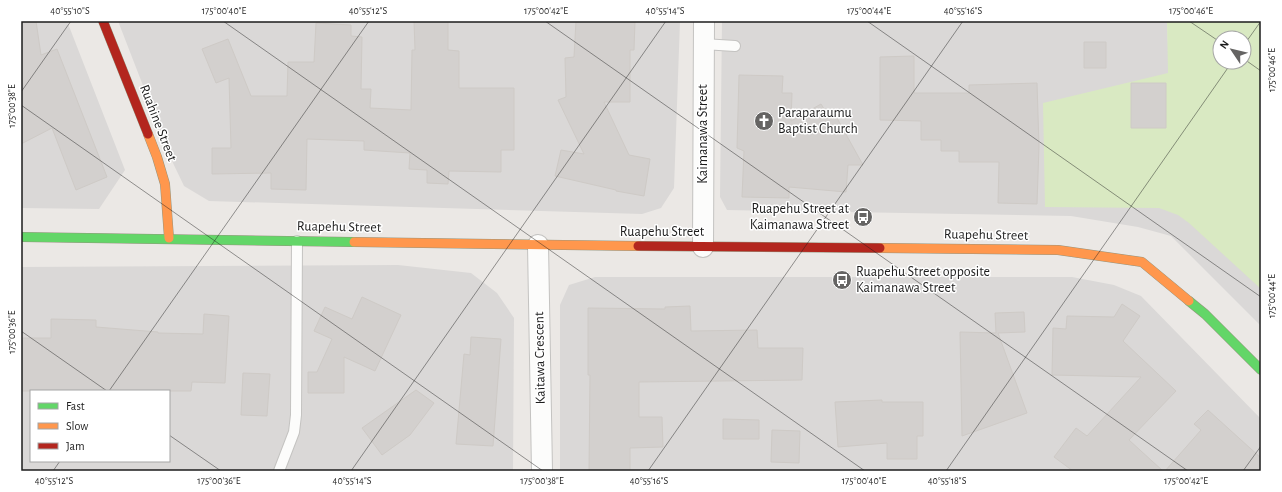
<svg xmlns="http://www.w3.org/2000/svg" width="1282" height="492" font-family="'Alegreya Sans',sans-serif">
  <rect width="100%" height="100%" fill="#ebe8e5"/>
  <path fill="#dad8d7" fill-rule="evenodd" d="M21 21H67L125 170 99 209 21 208Z
    M118 21H680L674 188 661 208 642 214 209 201 184 186 173 163Z
    M722 21H1167L1169 73 1261 90V326L1171 236 1138 227 1071 216 727 210 720 197Z
    M398 265 471 273 497 293 514 318 513 471H21V267ZM31 391H169V461H31Z
    M595 277H1072L1114 285 1141 296 1261 419V471H560V305L569 285Z"/>
  <path fill="#d9e9c2" fill-rule="evenodd" d="M1167 21H1261V289L1189 223 1178 215 1159 208 1045 207 1043 103 1168 73ZM1220 38H1244V62H1220Z"/>
  <path fill="#d3d0ce" stroke="#cecac6" d="M21 21H36L41 55 57 49 107 177 76 190 52 128 21 144Z
    M414 21H448V50L459 51V88H514V150H501V172L449 171 448 184 427 183V170L409 169 410 153 364 150V141L307 139 306 190 271 189V173L212 174V148H231L229 78 216 83 202 49 228 39 251 96H287L288 62H314L316 23 351 25V36L362 37 361 89H371L370 108 411 110 412 50H415Z
    M576 21H635L634 50H630V102H604L629 155 650 159 644 196 616 191V190L555 176 561 150 584 154 558 100 566 97 565 58 574 57Z
    M1084 42H1106V68H1084Z
    M914 56V93H969V85L1037 83 1039 146 1037 204 998 203 999 162H959V151H941V140H921V121L880 120V57Z
    M739 75 783 76 782 93H792L791 121 821 104 826 112 832 109 863 165H848L846 192 789 187V198L742 197 744 151 737 148Z
    M1131 83H1166V128H1131Z
    M362 297 401 315 375 371 344 357V393H308V372H317L332 339 314 331 325 307 352 319Z
    M1122 304 1140 316 1123 341 1176 391 1129 440 1163 471H1073L1054 457 1076 428 1087 436 1141 377 1052 375 1053 328 1066 329 1067 316 1114 317Z
    M690 306 691 331 757 330 758 348H803L802 380 639 382V417H662L663 447 630 448V471H589L590 375H588V308L665 309V307Z
    M1024 312 1025 332 998 333 1027 413 962 436 960 332 996 333 995 313Z
    M204 314 229 316 225 383 192 382 191 391H21V338H51V319L96 320V327L158 332V333L203 334Z
    M471 337 501 339 493 446 456 444 464 354 470 355Z
    M243 373 270 374 267 416 241 415Z
    M416 390 434 403 410 435 382 455 362 428Z
    M882 400V402H923V436H917V459H887V443L838 447 835 402Z
    M1208 410 1261 458V471H1165L1201 430 1194 424Z
    M723 419 759 420V439H723Z
    M772 430 800 431 799 463 771 462Z"/>
  <g fill="none" stroke-linecap="round" stroke-linejoin="round">
    <defs>
      <path id="lane" d="M703 44 735 46
        M279 471 294 432 296 415 297 241"/>
      <path id="street" d="M538 245 542 471
        M703 247 704 21"/>
      <path id="fast" d="M21 237 354 242
        M1189 301 1205 314 1261 370"/>
      <path id="slow" d="M148 134 157 157 165 184 169 238
        M354 242 638 246
        M880 248 1058 250 1142 262 1189 301"/>
      <path id="jam" d="M103 21 148 134
        M638 246 880 248"/>
    </defs>
    <use href="#lane" stroke="#c4c3c1" stroke-width="12"/>
    <use href="#street" stroke="#c4c3c1" stroke-width="22"/>
    <use href="#fast" stroke="#95947d" stroke-width="10"/>
    <use href="#slow" stroke="#95947d" stroke-width="10"/>
    <use href="#jam" stroke="#95947d" stroke-width="10"/>
    <use href="#lane" stroke="#fcfcfb" stroke-width="10"/>
    <use href="#street" stroke="#fcfcfb" stroke-width="20"/>
    <use href="#fast" stroke="#63d668" stroke-width="9"/>
    <use href="#slow" stroke="#ff974d" stroke-width="9"/>
    <use href="#jam" stroke="#b3261e" stroke-width="9"/>
  </g>
  <path fill="none" stroke="#1d1d1d" stroke-width="1" stroke-opacity="0.45" d="M223 21 865 471M545 21 1188 471M867 21 1261 297M1189 21 1220 42M1244 45 1261 21M1244 59 1261 71M21 92 71 21M21 105 543 471M21 331 107 391M109 391 369 21M169 435 221 471M53 471 60 461M351 471 666 21M648 471 963 21M946 471 1232 62M1243 471 1261 446"/>
  <defs>
    <symbol id="church-disc" viewBox="-11 -11 22 22"><circle r="9.5" fill="#656463" stroke="#fff"/><path d="M-1.2-6h2.4v3.5h3.3v2.4h-3.3V6h-2.4V-.1h-3.3v-2.4h3.3Z" fill="#fff"/></symbol>
    <symbol id="bus-disc" viewBox="-11 -11 22 22"><circle r="9.5" fill="#656463" stroke="#fff"/><path d="M-5-6H5V4H4V6H2V4H-2V6H-4V4H-5ZM-3.5-4V0h7V-4ZM-3.5 1.2v1.5H-2V1.2ZM2 1.2v1.5H3.5V1.2Z" fill="#fff"/></symbol>
  </defs>
  <g fill-rule="evenodd">
    <use href="#church-disc" x="753" y="110" width="22" height="22"/>
    <use href="#bus-disc" x="852" y="206" width="22" height="22"/>
    <use href="#bus-disc" x="831" y="269" width="22" height="22"/>
  </g>
  <g text-anchor="middle" dominant-baseline="central" stroke-width="3" stroke-linejoin="round" paint-order="stroke">
    <g font-size="14" fill="#1d1d1d" stroke="#fff" text-anchor="start">
      <text x="778" y="113">Paraparaumu<tspan x="778" dy="16">Baptist Church</tspan></text>
      <text x="849" y="209" text-anchor="end">Ruapehu Street at<tspan x="849" dy="16">Kaimanawa Street</tspan></text>
      <text x="856" y="272">Ruapehu Street opposite<tspan x="856" dy="16">Kaimanawa Street</tspan></text>
    </g>
    <g font-size="14" fill="#1d1d1d" stroke="#fff">
      <text transform="translate(158 123) rotate(69)">Ruahine Street</text>
      <text transform="translate(703 134) rotate(-90)">Kaimanawa Street</text>
      <text transform="translate(339 227) rotate(1)">Ruapehu Street</text>
      <text x="662" y="232">Ruapehu Street</text>
      <text transform="translate(986 235) rotate(1)">Ruapehu Street</text>
      <text transform="translate(540 358) rotate(-91)">Kaitawa Crescent</text>
    </g>
  </g>
  <rect width="1282" height="492" fill="none" stroke="#ffffff" stroke-width="44"/>
  <rect x="30" y="390" width="140" height="72" fill="#ffffff" stroke="#a5a5a5"/>
  <rect x="38" y="403" width="20" height="6" fill="#63d668" stroke="#a5a5a5"/>
  <text x="66" y="410" font-size="12" fill="#1d1d1d">Fast</text>
  <rect x="38" y="423" width="20" height="6" fill="#ff974d" stroke="#a5a5a5"/>
  <text x="66" y="430" font-size="12" fill="#1d1d1d">Slow</text>
  <rect x="38" y="443" width="20" height="6" fill="#b3261e" stroke="#a5a5a5"/>
  <text x="66" y="450" font-size="12" fill="#1d1d1d">Jam</text>
  <g transform="translate(1232 50) rotate(305)"><circle r="19" fill="#ffffff" stroke="#a5a5a5"/>
  <path d="M0-3L7 15L0 10L-7 15Z" fill="#656463"/>
  <text y="-6" font-size="11" font-weight="bold" text-anchor="middle" fill="#1d1d1d">N</text>
  </g>
  <rect x="22" y="22" width="1238" height="448" fill="none" stroke="#1d1d1d" stroke-width="1.5"/>
  <g font-size="10" text-anchor="middle" fill="#1d1d1d">
    <text x="70" y="14">40°55'10"S</text>
    <text x="224" y="14">175°00'40"E</text>
    <text x="368" y="14">40°55'12"S</text>
    <text x="546" y="14">175°00'42"E</text>
    <text x="665" y="14">40°55'14"S</text>
    <text x="869" y="14">175°00'44"E</text>
    <text x="963" y="14">40°55'16"S</text>
    <text x="1191" y="14">175°00'46"E</text>
    <text transform="translate(1271 70) rotate(-90)" y="4">175°00'46"E</text>
    <text transform="translate(11 106) rotate(-90)" y="4">175°00'38"E</text>
    <text transform="translate(1271 296) rotate(-90)" y="4">175°00'44"E</text>
    <text transform="translate(11 332) rotate(-90)" y="4">175°00'36"E</text>
    <text x="54" y="484">40°55'12"S</text>
    <text x="219" y="484">175°00'36"E</text>
    <text x="352" y="484">40°55'14"S</text>
    <text x="542" y="484">175°00'38"E</text>
    <text x="649" y="484">40°55'16"S</text>
    <text x="864" y="484">175°00'40"E</text>
    <text x="947" y="484">40°55'18"S</text>
    <text x="1186" y="484">175°00'42"E</text>
  </g>
</svg>
